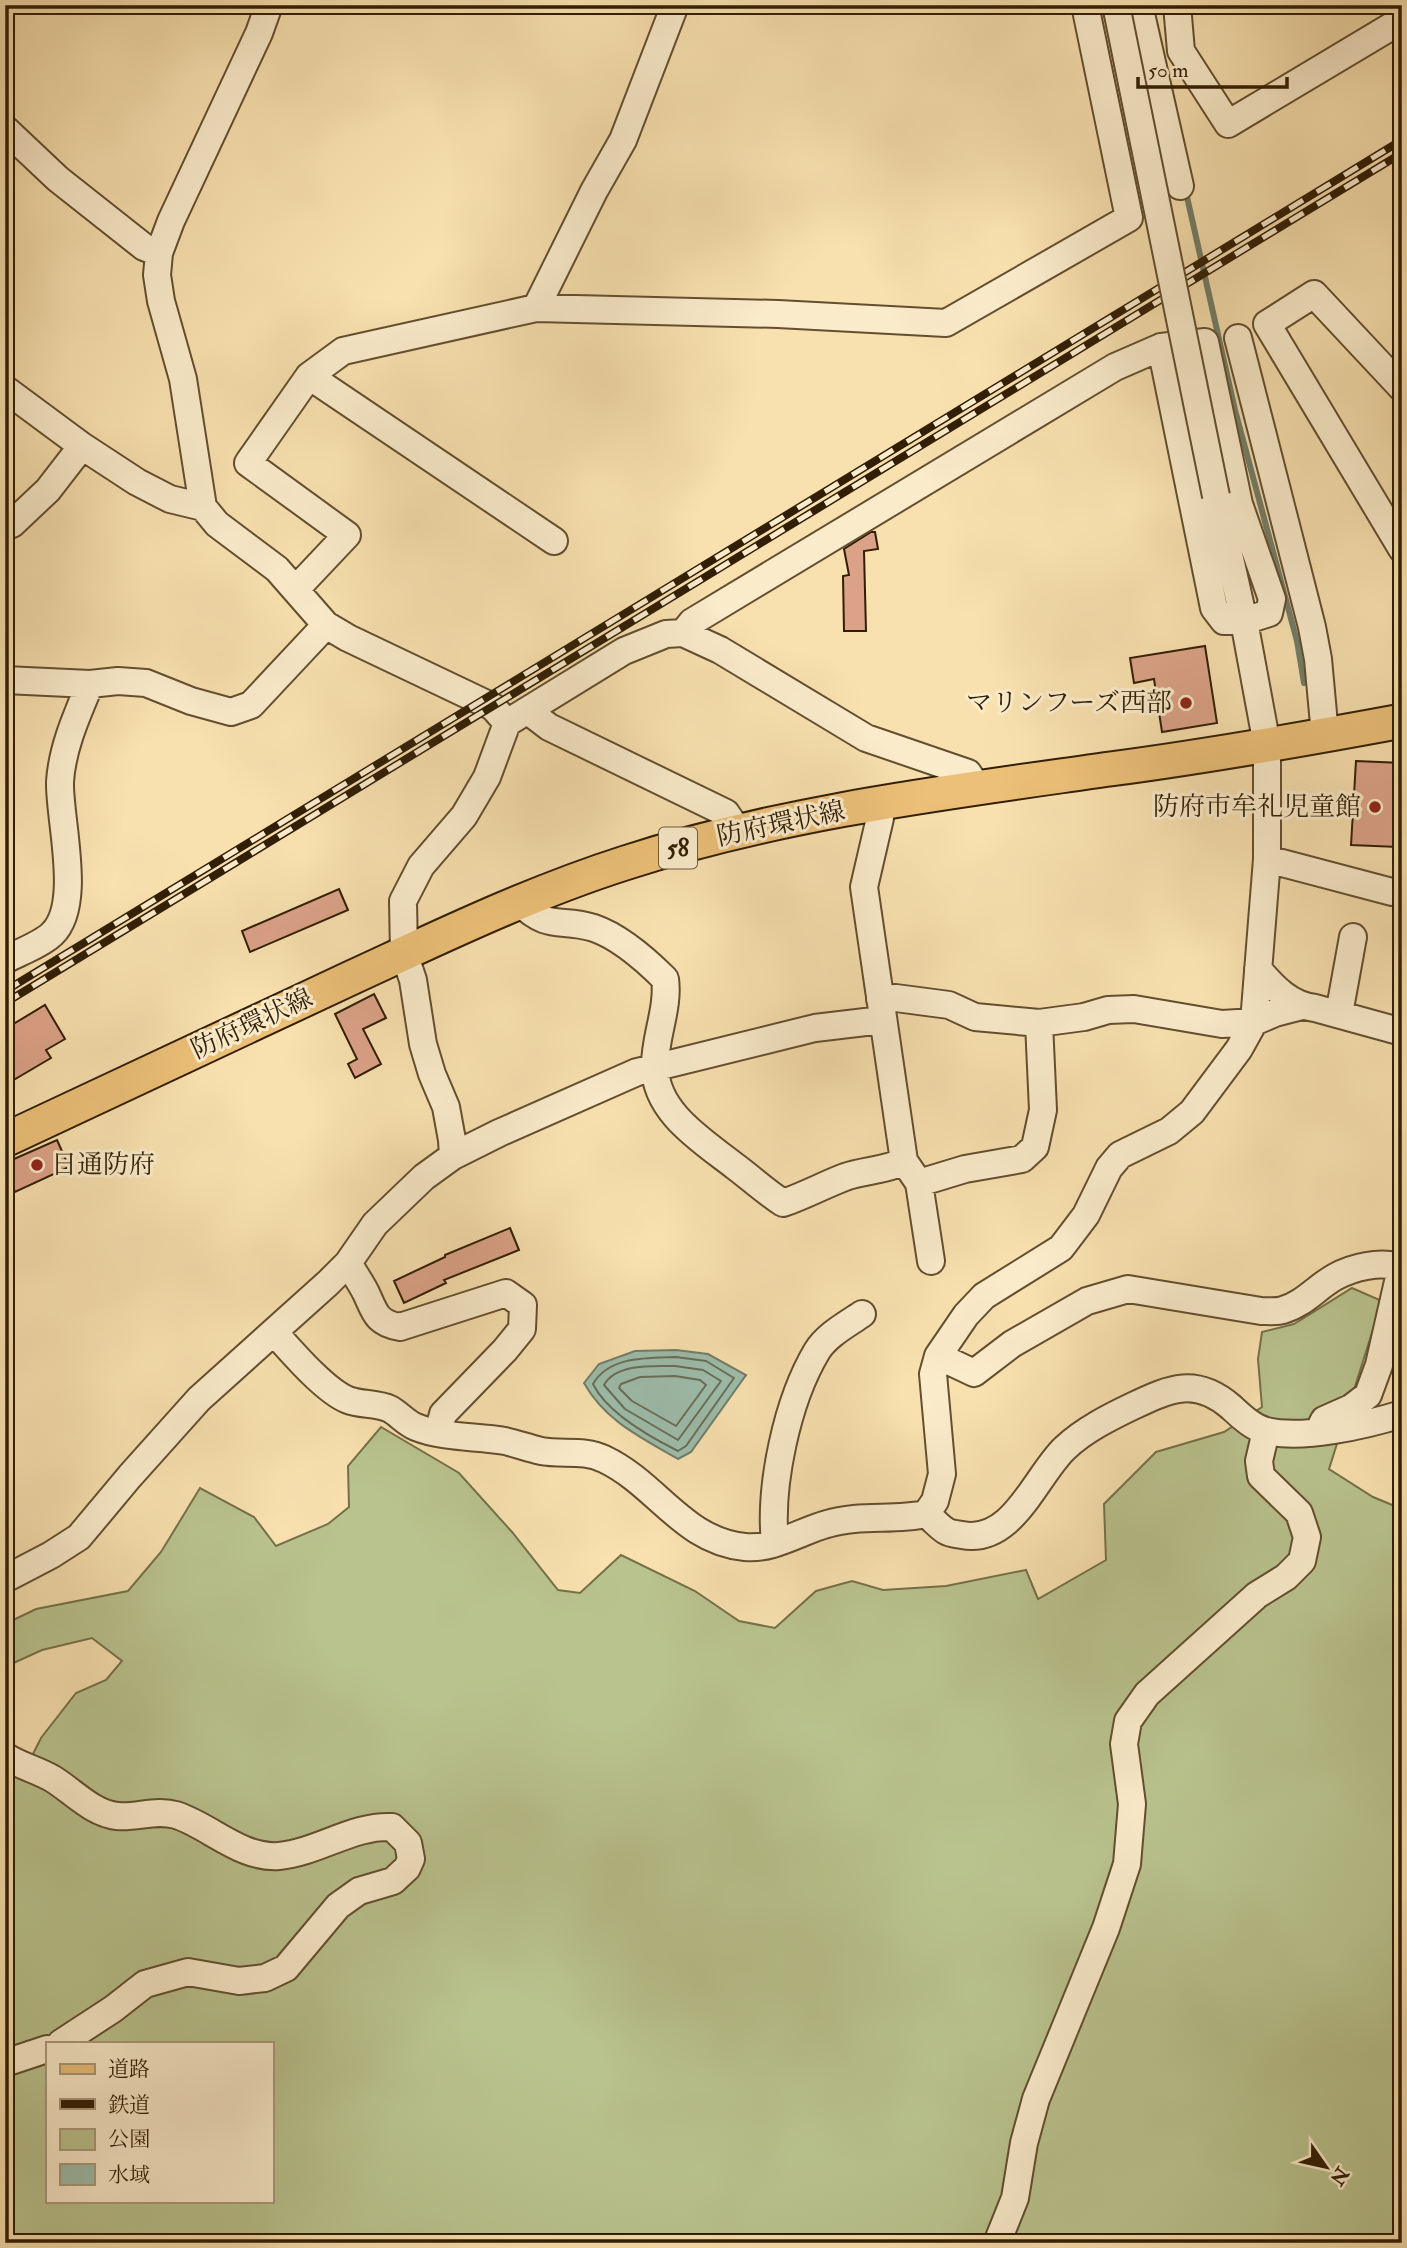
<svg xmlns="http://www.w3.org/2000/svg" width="1407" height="2248" font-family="'IM FELL Double Pica','Noto Serif JP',serif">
  <rect width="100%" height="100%" fill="#f8e0af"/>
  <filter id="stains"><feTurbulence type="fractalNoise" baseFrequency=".00286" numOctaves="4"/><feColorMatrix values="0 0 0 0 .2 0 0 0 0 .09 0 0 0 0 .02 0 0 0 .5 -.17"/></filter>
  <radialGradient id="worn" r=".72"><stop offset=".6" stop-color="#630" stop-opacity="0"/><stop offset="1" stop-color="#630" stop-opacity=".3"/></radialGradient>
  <path fill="#b9c38e" stroke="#757049" stroke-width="2" fill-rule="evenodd" d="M1352 1288 1382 1301 1329 1469 1373 1497 1402 1509V2243H5V1773L22 1776 41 1738 76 1693 106 1680 122 1661 92 1638 42 1650 5 1667V1624L36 1609 128 1591 161 1552 200 1488 254 1517 276 1546 328 1524 349 1507 348 1466 381 1427 459 1473 512 1532 558 1590 580 1593 621 1555 695 1591 739 1621 775 1628 816 1591 852 1581 883 1590 946 1586 1026 1570 1038 1599 1106 1560 1104 1504 1156 1452 1224 1432 1262 1407 1258 1359 1262 1332 1294 1324ZM47 2043H271V2201H47Z"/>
  <path fill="#9dbdab" stroke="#727d68" stroke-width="2" d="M676 1350 708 1354 746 1375 691 1452 678 1459C642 1438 605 1421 584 1383L599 1364 635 1351Z"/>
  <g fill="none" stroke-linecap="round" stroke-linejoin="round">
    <path stroke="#676e58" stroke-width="2" d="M676 1357 706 1361 734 1378 686 1446 678 1451C650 1437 607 1413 593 1384 609 1356 647 1358 676 1357Z
      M675 1366 703 1370 721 1381 678 1440 625 1409 604 1385C616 1363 653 1366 675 1366Z
      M675 1376 700 1380 706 1385 676 1426 632 1401 619 1388 621 1384 640 1377Z"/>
    <path stroke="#727d68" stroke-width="6" d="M1185 188 1235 410 1297 641 1304 683"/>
  </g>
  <path fill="#dca288" stroke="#311e04" stroke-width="2" d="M871 532H875L878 549 864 551 866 631H844L843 576 849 575 844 549Z
    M1205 646 1217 723 1162 732 1154 679 1134 683 1130 658Z
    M1356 761 1402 763 1398 847 1351 845Z
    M339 889 348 910 250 952 242 931Z
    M374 994 386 1018 363 1029 381 1064 355 1078 348 1064 357 1059 335 1014Z
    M45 1005 65 1039 46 1050 51 1058 5 1085V1029Z
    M57 1140 69 1167 15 1192 5 1169V1163Z
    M510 1228 519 1250 444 1280 446 1283 404 1303 394 1281 445 1257V1255Z"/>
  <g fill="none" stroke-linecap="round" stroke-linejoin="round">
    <defs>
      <path id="minor" d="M269 5 259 33 171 221 159 253 157 275 161 301 183 379 203 507 217 524 277 569 326 625 348 638 493 707 507 723
        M1139 5 1180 186
        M1177 5 1181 51 1228 124 1402 20
        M5 129 58 179 144 247 159 253
        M536 308 594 191 623 140 675 5
        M1238 338 1312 627 1318 659 1325 735
        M309 376 554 541
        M1402 388 1314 294 1267 324 1402 549
        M5 389 82 446 137 482 170 499 203 507
        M5 526 12 524 48 490 82 446
        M296 589 347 535 248 463 309 376 343 351 536 308 778 314 946 323 1129 218 1085 5
        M683 633 692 622 1115 367 1161 347 1205 342 1239 504 1272 599 1269 613 1244 621H1224L1214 608 1161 347
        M5 680 90 684 118 681 146 683 191 701 231 712 251 705 326 625
        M528 711 549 727 726 813 738 831
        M879 804 880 818 864 887 904 1161 919 1183 931 1261
        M1267 859 1392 892
        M519 902C550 932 560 917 594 928 620 937 646 960 665 979 669 1008 655 1036 655 1065 654 1112 703 1141 736 1167 752 1179 766 1192 783 1203 804 1196 824 1185 845 1177 865 1170 885 1171 904 1161
        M5 960C18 953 42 944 52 934 83 905 59 820 60 782 62 748 77 715 90 684
        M1258 969C1274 988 1290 1005 1315 1008L1402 1032
        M880 999 896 998 949 1005 975 1017 1039 1023 1084 1017 1108 1010 1134 1009 1222 1024 1254 1022 1275 1013 1302 1006
        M1339 1014 1353 937
        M453 1156 452 1140 446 1107 432 1074 423 1044 413 980 404 953 403 901 421 866 464 816 487 777 507 723 624 651 666 634 683 633 720 650 866 738 968 773 978 788
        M919 1183 965 1169 1022 1159 1035 1147 1043 1110 1039 1023
        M348 1263C354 1273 361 1283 366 1293 375 1312 376 1323 400 1327L506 1293 523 1305 522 1329 505 1350 443 1414 438 1433
        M274 1332C291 1351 325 1391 348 1400 361 1405 377 1403 390 1409 399 1414 406 1423 416 1427 443 1438 476 1436 505 1441 517 1444 529 1448 541 1451 562 1455 584 1449 604 1459 657 1484 683 1541 745 1547 773 1550 801 1531 827 1524 860 1514 893 1521 926 1514L935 1501 942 1474 933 1374 938 1356 966 1315 984 1296 1061 1248 1086 1215 1109 1168 1120 1155 1169 1131 1192 1112 1239 1049 1254 1022 1267 859V745L1244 621 1216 496
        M938 1356 974 1373 1012 1344 1087 1301 1128 1289 1261 1311C1268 1311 1277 1312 1283 1310 1304 1304 1317 1287 1335 1277 1353 1267 1380 1261 1399 1267
        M1322 1424 1324 1420 1351 1408 1368 1395 1379 1365 1402 1264
        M926 1514C933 1519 939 1527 946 1531 951 1534 957 1534 962 1535 1013 1545 1036 1475 1065 1448 1084 1430 1110 1417 1133 1406 1171 1388 1196 1377 1231 1407 1241 1416 1252 1427 1266 1431 1303 1440 1366 1425 1402 1414
        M775 1543C769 1486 787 1401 817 1351 827 1335 846 1325 862 1314
        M5 1579 51 1555 79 1537 130 1476 199 1399 328 1283 348 1263 375 1224 424 1177 453 1156 499 1133 637 1072 815 1028 882 1020
        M5 1756C20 1766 38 1770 53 1779 74 1792 92 1813 117 1816 137 1818 156 1809 176 1815 210 1826 241 1859 279 1856 319 1852 353 1825 392 1827L408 1843 411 1859 407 1868 393 1881 359 1891 338 1906 286 1968 265 1978 239 1981 188 1972 145 1984 113 2009 61 2043
        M5 2063 47 2049
        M997 2243 1015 2198 1024 2143 1036 2099 1106 1928 1127 1864 1132 1804 1124 1744 1128 1721 1147 1694 1257 1595 1286 1577 1302 1561 1307 1537 1299 1513 1261 1476 1259 1461 1266 1431"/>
      <path id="major" d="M5 1140C121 1086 237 1031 353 977 442 936 531 893 625 863 782 812 948 792 1110 769 1208 756 1305 739 1402 721"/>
    </defs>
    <use href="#minor" stroke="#634e2f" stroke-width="30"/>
    <use href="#major" stroke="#311e04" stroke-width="37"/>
    <use href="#minor" stroke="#faebcb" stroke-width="26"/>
    <use href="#major" stroke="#ecc078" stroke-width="33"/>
    <defs>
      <path id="rail" d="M5 991 1402 140
        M5 1003 1402 153"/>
    </defs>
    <use href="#rail" stroke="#311e04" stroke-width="8"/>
    <use href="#rail" stroke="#faebcb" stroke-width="5" stroke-dasharray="16" stroke-linecap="butt"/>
    <defs>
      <path id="minor-bridge" d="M1116 5 1216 496"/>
    </defs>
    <use href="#minor-bridge" stroke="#634e2f" stroke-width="30" stroke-linecap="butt"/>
    <use href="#minor-bridge" stroke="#faebcb" stroke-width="26"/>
  </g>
  <g fill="#8f2418" stroke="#faebcb" stroke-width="2.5">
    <circle cx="1186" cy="703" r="7"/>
    <circle cx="1375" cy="807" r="7"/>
    <circle cx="37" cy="1165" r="7"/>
  </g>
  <g text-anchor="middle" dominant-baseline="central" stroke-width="6" stroke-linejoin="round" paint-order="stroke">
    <rect fill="#faebcb" stroke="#6d5c40" stroke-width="2" x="659" y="827.5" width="38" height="41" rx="5"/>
    <g font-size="24" font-weight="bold" fill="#311e04">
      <text x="678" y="848">58</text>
    </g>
    <g font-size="26" fill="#311e04" stroke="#faebcb" text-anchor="end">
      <text x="1172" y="703">マリンフーズ西部</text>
      <text x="1361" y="807">防府市牟礼児童館</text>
      <text x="51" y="1165" text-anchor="start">日通防府</text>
    </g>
    <g font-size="26" fill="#311e04" stroke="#faebcb">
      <text transform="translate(781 824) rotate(-12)">防府環状線</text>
      <text transform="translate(252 1024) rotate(-25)">防府環状線</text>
    </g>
  </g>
  <rect width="1407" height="2248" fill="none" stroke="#f8e0af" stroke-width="28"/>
  <rect x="7" y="7" width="1393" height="2234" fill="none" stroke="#311e04" stroke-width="3.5"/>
  <rect x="14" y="14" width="1379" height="2220" fill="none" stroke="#311e04" stroke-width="2"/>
  <rect x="46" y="2042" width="228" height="161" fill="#faebcb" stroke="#aa997b" stroke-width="2"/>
  <rect x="60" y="2064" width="35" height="10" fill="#ecc078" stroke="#aa997b" stroke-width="2"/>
  <text x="108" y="2076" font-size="21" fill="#311e04">道路</text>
  <rect x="60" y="2099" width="35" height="10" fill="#311e04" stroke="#aa997b" stroke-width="2"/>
  <text x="108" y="2112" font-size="21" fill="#311e04">鉄道</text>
  <rect x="60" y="2129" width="35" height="21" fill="#b9c38e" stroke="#aa997b" stroke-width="2"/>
  <text x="108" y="2146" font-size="21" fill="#311e04">公園</text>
  <rect x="60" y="2164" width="35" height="21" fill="#9dbdab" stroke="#aa997b" stroke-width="2"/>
  <text x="108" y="2182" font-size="21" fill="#311e04">水域</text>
  <g transform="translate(1326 2167) rotate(124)" stroke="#faebcb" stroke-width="5" paint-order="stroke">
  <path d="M0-5L12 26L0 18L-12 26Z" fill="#311e04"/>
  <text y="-10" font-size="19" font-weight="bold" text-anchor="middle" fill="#311e04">N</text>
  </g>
  <path d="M1138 77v10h149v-10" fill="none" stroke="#311e04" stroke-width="3.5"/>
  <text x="1148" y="77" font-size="21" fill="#311e04" stroke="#faebcb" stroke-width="5" paint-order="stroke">50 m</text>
  <rect width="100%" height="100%" filter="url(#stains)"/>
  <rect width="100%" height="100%" fill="url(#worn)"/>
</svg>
